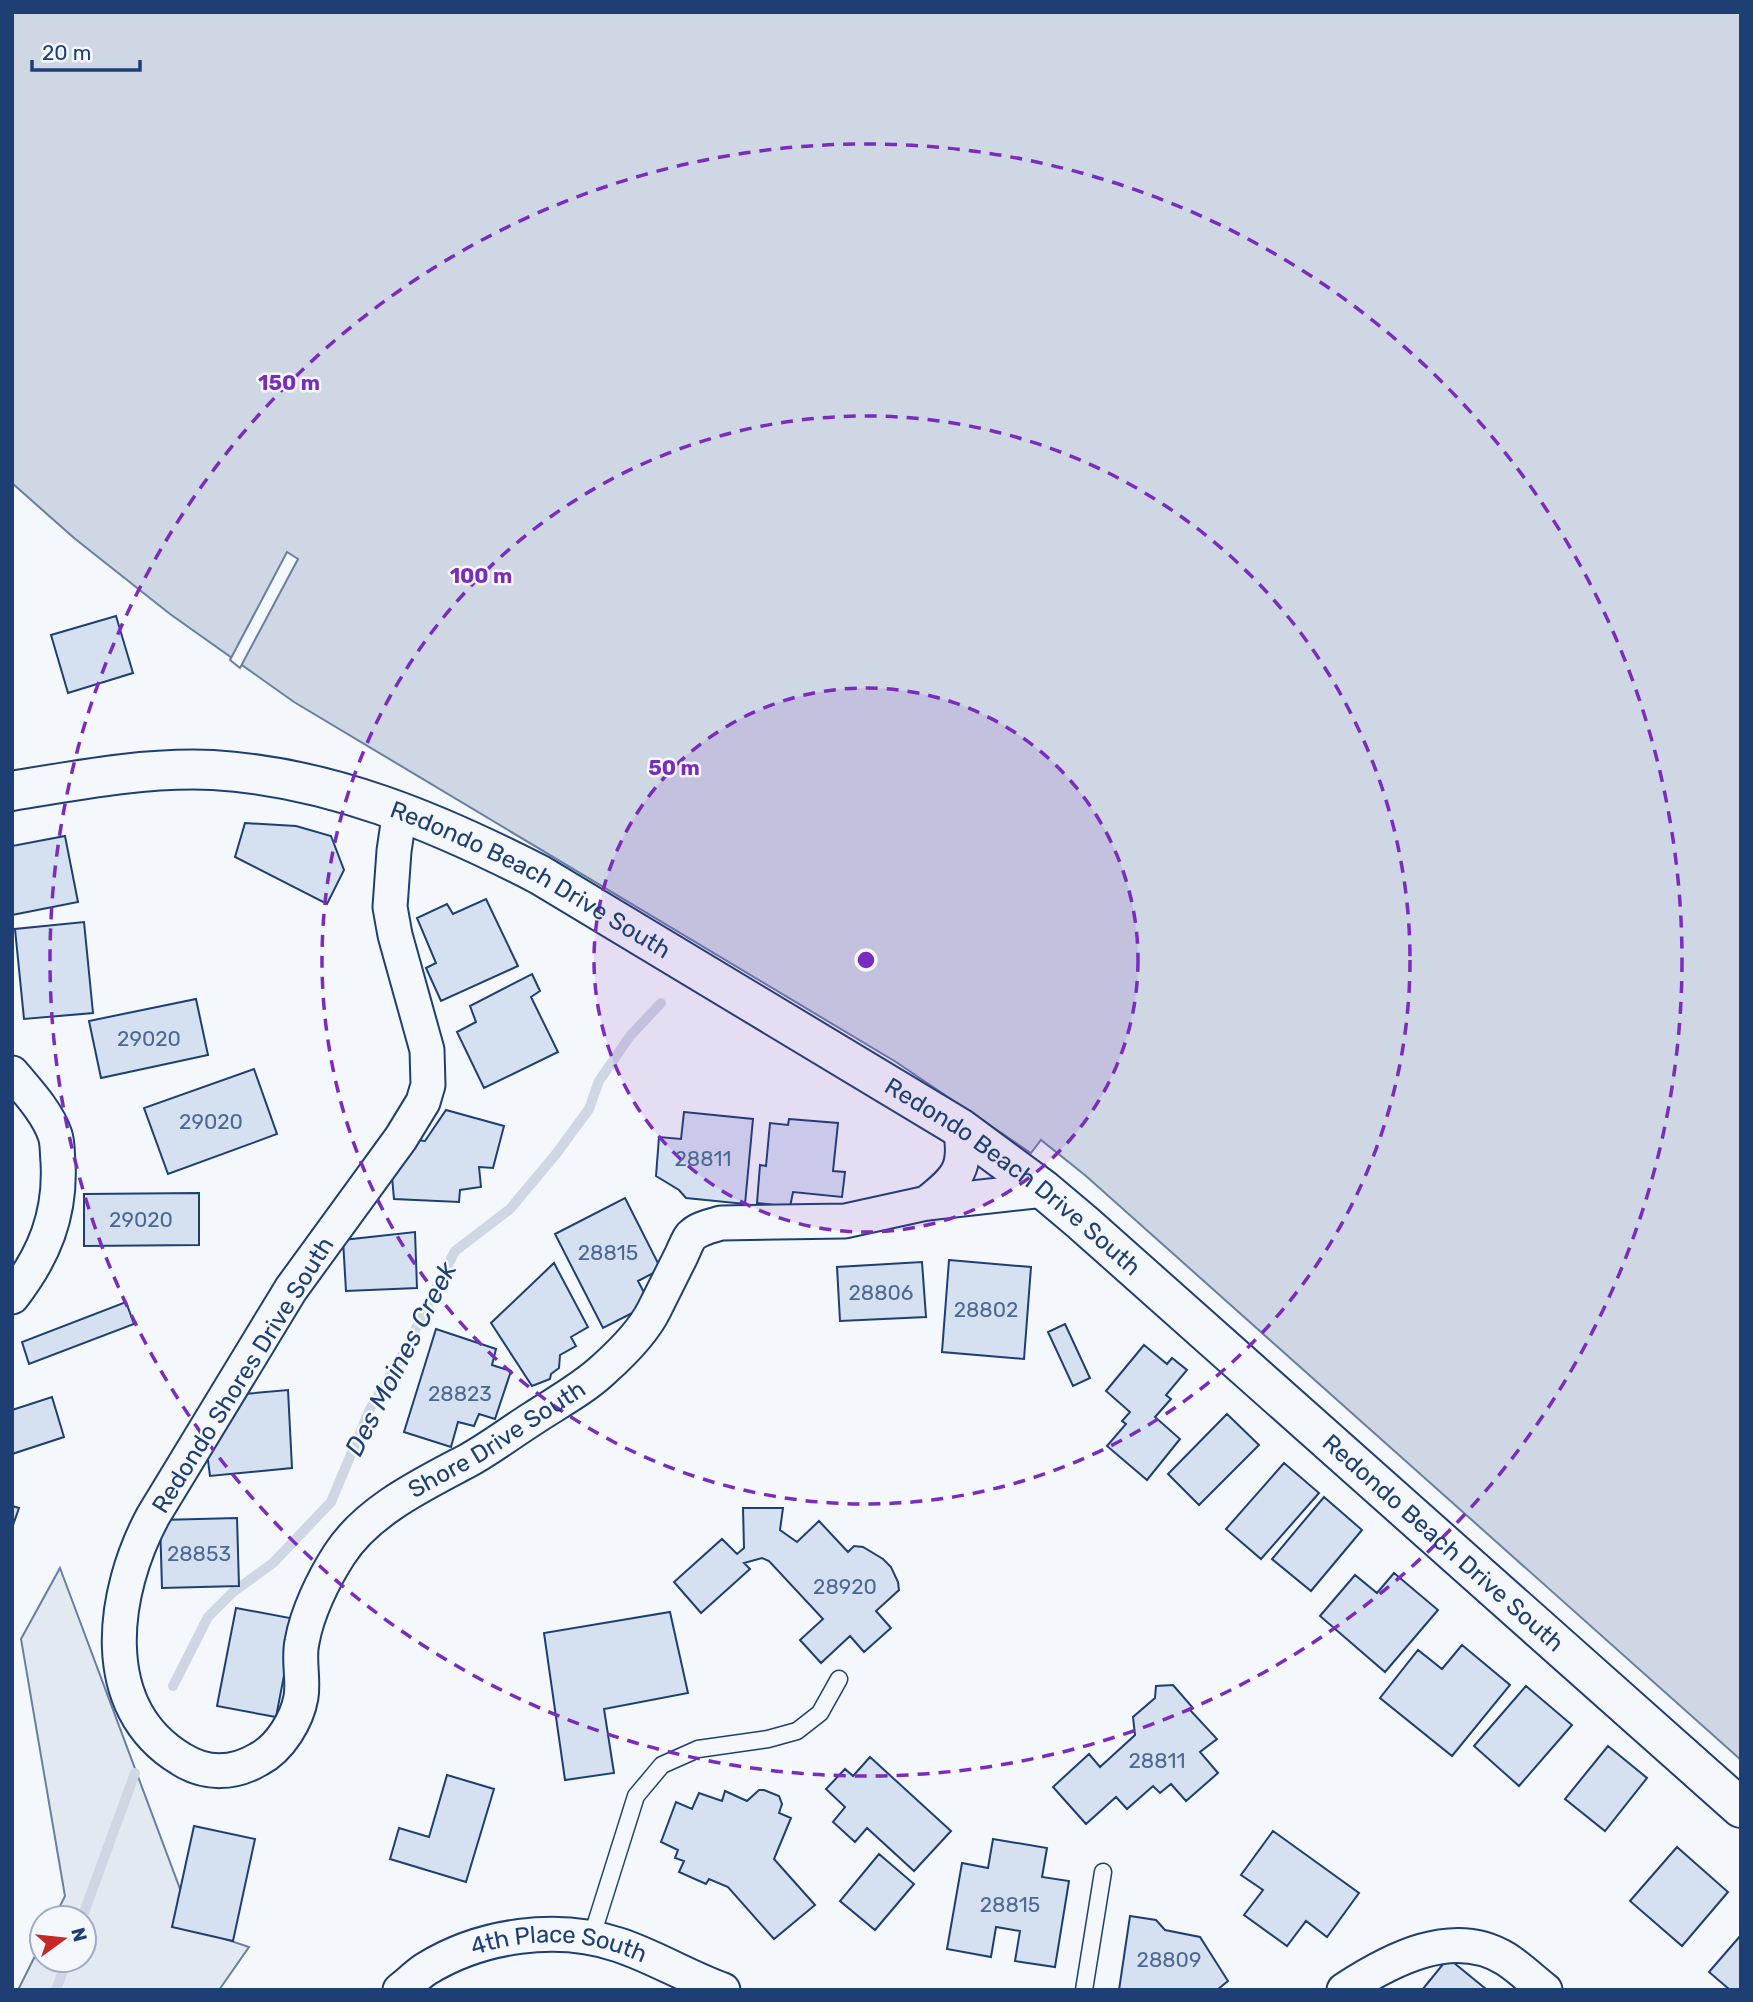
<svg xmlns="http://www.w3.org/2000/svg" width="1753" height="2002" font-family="Rubik,sans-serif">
  <rect width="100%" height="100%" fill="#f4f7fb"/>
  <path fill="#e3e9f0" stroke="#687fa3" stroke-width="2" d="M60 1568 195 1929 249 1947 219 1990H18L42 1942V1960H84V1918H54L65 1896 21 1639Z"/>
  <path fill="#cfd7e4" stroke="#687fa3" stroke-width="2" d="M12 12H1741V1760L1086 1176 1041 1140 1031 1153 896 1062 294 702 170 614 74 538 12 483Z"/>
  <path fill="#f4f7fb" stroke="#687fa3" stroke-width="2" d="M287 552 298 559 240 668 230 660Z"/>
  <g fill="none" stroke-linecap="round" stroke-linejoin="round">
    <path stroke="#cfd7e4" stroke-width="10" d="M173 1686 208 1617 233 1592 273 1563 331 1502 370 1409 403 1354 455 1251 510 1209 556 1154 589 1109 599 1081 630 1036 661 1003
      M82 1918 135 1773
      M56 1990 67 1960"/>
  </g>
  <path fill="#d5e0f0" stroke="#1d3f73" stroke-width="2" d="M116 616 133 673 68 693 51 635Z
    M245 823 296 826 331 836 344 870 327 904 235 857Z
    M65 836 78 902 12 915V846Z
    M486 899 518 966 441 1001 426 968 436 963 417 918 447 904 453 914Z
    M84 922 93 1013 24 1019 15 929Z
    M532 974 540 991 531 997 558 1052 484 1088 457 1032 476 1022 470 1006Z
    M196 999 208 1055 101 1078 89 1021Z
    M254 1069 277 1134 168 1174 144 1108Z
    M446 1110 504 1126 493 1168 479 1167 481 1187 460 1190 459 1202 394 1199 391 1166 408 1139 425 1141Z
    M684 1112 753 1119 745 1204 686 1198 679 1190 656 1176 659 1137 681 1139Z
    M789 1119 838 1123 833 1171 845 1172 842 1197 793 1192 790 1207 757 1203 760 1165 766 1166 770 1123 788 1125Z
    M199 1193V1245L84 1246V1194Z
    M625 1198 661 1269 638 1281 650 1304 603 1328 555 1234Z
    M415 1232 417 1288 346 1291 343 1240Z
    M949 1260 1031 1267 1024 1359 942 1352Z
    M922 1262 926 1317 840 1321 837 1267Z
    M554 1263 588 1327 571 1337 576 1346 560 1355 559 1368 551 1374 550 1379 532 1386 491 1323Z
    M126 1302 134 1324 29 1364 22 1342Z
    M1065 1324 1090 1378 1073 1386 1048 1332Z
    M436 1329 496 1349 492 1365 511 1371 495 1419 479 1414 474 1426 458 1422 451 1447 404 1432Z
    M1144 1345 1167 1364 1172 1358 1187 1370 1166 1395 1171 1399 1155 1417 1180 1439 1147 1480 1107 1446 1126 1424 1122 1421 1130 1412 1106 1391Z
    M288 1390 292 1468 210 1476 207 1453 244 1394Z
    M52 1397 64 1437 12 1454V1410Z
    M1227 1414 1259 1445 1199 1505 1168 1474Z
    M1284 1463 1319 1493 1261 1559 1226 1529Z
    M1324 1497 1362 1530 1311 1591 1272 1559Z
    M12 1506 19 1508 12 1528Z
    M743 1508H783L780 1530 797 1542 819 1521 848 1552 854 1546 863 1547 883 1559 891 1567 898 1582 899 1590 876 1611 891 1628 864 1652 850 1636 821 1663 800 1640 823 1619 769 1561 762 1558 744 1563 750 1569 701 1613 674 1582 722 1539 737 1554 744 1548Z
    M237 1518 239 1586 162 1588 160 1520Z
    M1394 1573 1438 1610 1385 1672 1320 1616 1355 1575 1377 1593Z
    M236 1608 295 1619 276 1717 217 1706Z
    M670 1612 688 1693 604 1709 614 1773 565 1780 544 1633Z
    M1462 1645 1510 1685 1452 1756 1380 1698 1418 1650 1442 1669Z
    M1173 1685 1193 1708 1190 1710 1217 1739 1200 1752 1218 1773 1186 1801 1171 1784 1160 1793 1153 1786 1127 1809 1116 1797 1086 1824 1053 1787 1089 1754 1100 1767 1135 1735 1133 1717 1155 1698 1156 1686Z
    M1526 1686 1572 1725 1519 1786 1474 1746Z
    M1608 1746 1647 1778 1605 1831 1565 1799Z
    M870 1757 951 1831 914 1871 867 1828 855 1842 833 1822 845 1807 826 1789 845 1769 853 1776Z
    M447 1775 494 1789 466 1882 390 1859 399 1828 429 1837Z
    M759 1790H764L779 1796 782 1804 779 1813 791 1818 774 1859 815 1905 774 1939 728 1887 709 1879 706 1884 679 1872 684 1861 675 1858 678 1850 661 1842 676 1802 692 1809 699 1793 722 1801 725 1791 747 1801Z
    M194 1826 255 1839 233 1941 172 1927Z
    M1273 1831 1359 1893 1327 1937 1306 1921 1287 1946 1244 1915 1263 1890 1241 1875Z
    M993 1839 1047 1848 1042 1877 1069 1881 1055 1967 1015 1961 1020 1931 996 1927 991 1957 947 1949 962 1863 988 1868Z
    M1677 1847 1728 1892 1682 1946 1630 1901Z
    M879 1854 914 1884 875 1930 840 1901Z
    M1130 1916 1156 1920 1165 1930 1200 1937 1228 1981 1217 1990H1119Z
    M1741 1935V1990H1730L1709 1972Z
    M1448 1958 1486 1989 1491 1990H1422Z"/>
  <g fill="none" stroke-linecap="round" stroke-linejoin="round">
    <defs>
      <path id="lane" d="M591 1939 636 1796 662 1765 698 1749 768 1739 797 1731 820 1713 839 1679
        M1084 1990 1103 1872"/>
      <g id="street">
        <path id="s1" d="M400 810 394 851 390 907 395 935 427 1050 428 1085 423 1102 401 1138 291 1289 153 1516C112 1592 95 1707 181 1759 206 1775 234 1774 259 1759 280 1748 297 1720 301 1697 304 1679 298 1660 302 1642 307 1613 323 1580 339 1555 367 1511 422 1485 467 1461 489 1449 510 1433 532 1419 556 1403 583 1389 604 1369 623 1352 643 1332 654 1310 663 1292 672 1274 681 1256 684 1250 687 1241 691 1236 699 1228 711 1226 721 1223L845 1221 927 1203 1044 1190"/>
        <path d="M12 1073C28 1092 47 1112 55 1135 58 1144 57 1154 58 1162 61 1215 44 1256 12 1297"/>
        <path d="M927 1203C957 1179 968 1169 960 1128"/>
        <path id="s2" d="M400 1990C409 1983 417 1975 426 1969 481 1935 557 1924 619 1945 655 1957 687 1977 723 1990"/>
        <path d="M1344 1990C1390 1960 1453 1926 1506 1959 1520 1968 1532 1980 1545 1990"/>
      </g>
      <g id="secondary">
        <path id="s3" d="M12 791C78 780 146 767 213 770 330 777 437 822 540 875L960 1128 1044 1190 1082 1222 1741 1808"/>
      </g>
    </defs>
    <use href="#lane" stroke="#1d3f73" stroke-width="19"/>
    <use href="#street" stroke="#1d3f73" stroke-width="37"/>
    <use href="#secondary" stroke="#1d3f73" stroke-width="42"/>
    <use href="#lane" stroke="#f4f7fb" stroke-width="16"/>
    <use href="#street" stroke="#f4f7fb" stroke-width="33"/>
    <use href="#secondary" stroke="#f4f7fb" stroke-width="38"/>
  </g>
  <circle cx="866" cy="960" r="272" fill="#7b2cbf" fill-opacity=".12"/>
  <g fill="none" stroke="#7b2cbf" stroke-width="3.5" stroke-dasharray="12 9">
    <circle cx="866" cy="960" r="272"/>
    <circle cx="866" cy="960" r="544"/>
    <circle cx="866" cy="960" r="816"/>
  </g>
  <g text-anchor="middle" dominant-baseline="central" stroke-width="5" stroke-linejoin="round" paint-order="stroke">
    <g font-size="21" fill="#4b6792">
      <text x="149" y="1038">29020</text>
      <text x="211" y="1121">29020</text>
      <text x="703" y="1158">28811</text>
      <text x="141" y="1219">29020</text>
      <text x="608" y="1252">28815</text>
      <text x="881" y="1292">28806</text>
      <text x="986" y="1309">28802</text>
      <text x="460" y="1393">28823</text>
      <text x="199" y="1553">28853</text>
      <text x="845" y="1586">28920</text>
      <text x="1157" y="1760">28811</text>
      <text x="1010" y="1904">28815</text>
      <text x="1169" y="1959">28809</text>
    </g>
    <g font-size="24" fill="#1d3f73" stroke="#f4f7fb">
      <text stroke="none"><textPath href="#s3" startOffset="542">Redondo Beach Drive South</textPath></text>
      <text stroke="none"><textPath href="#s3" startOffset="1110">Redondo Beach Drive South</textPath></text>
      <text transform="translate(243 1375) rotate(-58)">Redondo Shores Drive South</text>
      <text stroke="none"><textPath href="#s1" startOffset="1570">Shore Drive South</textPath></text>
      <text stroke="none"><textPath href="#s3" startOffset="1676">Redondo Beach Drive South</textPath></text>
      <text stroke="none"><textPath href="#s2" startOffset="173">4th Place South</textPath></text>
    </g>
    <g font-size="26" font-style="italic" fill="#1d3f73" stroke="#f4f7fb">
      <text transform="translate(401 1359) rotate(-63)">Des Moines Creek</text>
    </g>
  </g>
  <circle cx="866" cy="960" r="10" fill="#7b2cbf" stroke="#f4f7fb" stroke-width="3.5"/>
  <g font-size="21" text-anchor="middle" font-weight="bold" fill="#7b2cbf" stroke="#f4f7fb" stroke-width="5" stroke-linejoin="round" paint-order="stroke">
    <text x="289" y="390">150 m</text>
    <text x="481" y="583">100 m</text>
    <text x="674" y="775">50 m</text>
  </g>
  <rect width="1753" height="2002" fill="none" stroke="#1d3f73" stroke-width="28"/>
  <g transform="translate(63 1939) rotate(75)"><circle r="33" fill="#f4f7fb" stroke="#9eadc5" stroke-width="2"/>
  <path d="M0-5L12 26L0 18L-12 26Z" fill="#c62828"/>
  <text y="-10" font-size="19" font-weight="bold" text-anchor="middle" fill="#1d3f73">N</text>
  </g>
  <path d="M32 60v10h108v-10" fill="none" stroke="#1d3f73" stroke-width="3.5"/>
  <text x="42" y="60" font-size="21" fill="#1d3f73" stroke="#f4f7fb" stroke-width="5" paint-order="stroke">20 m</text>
</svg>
